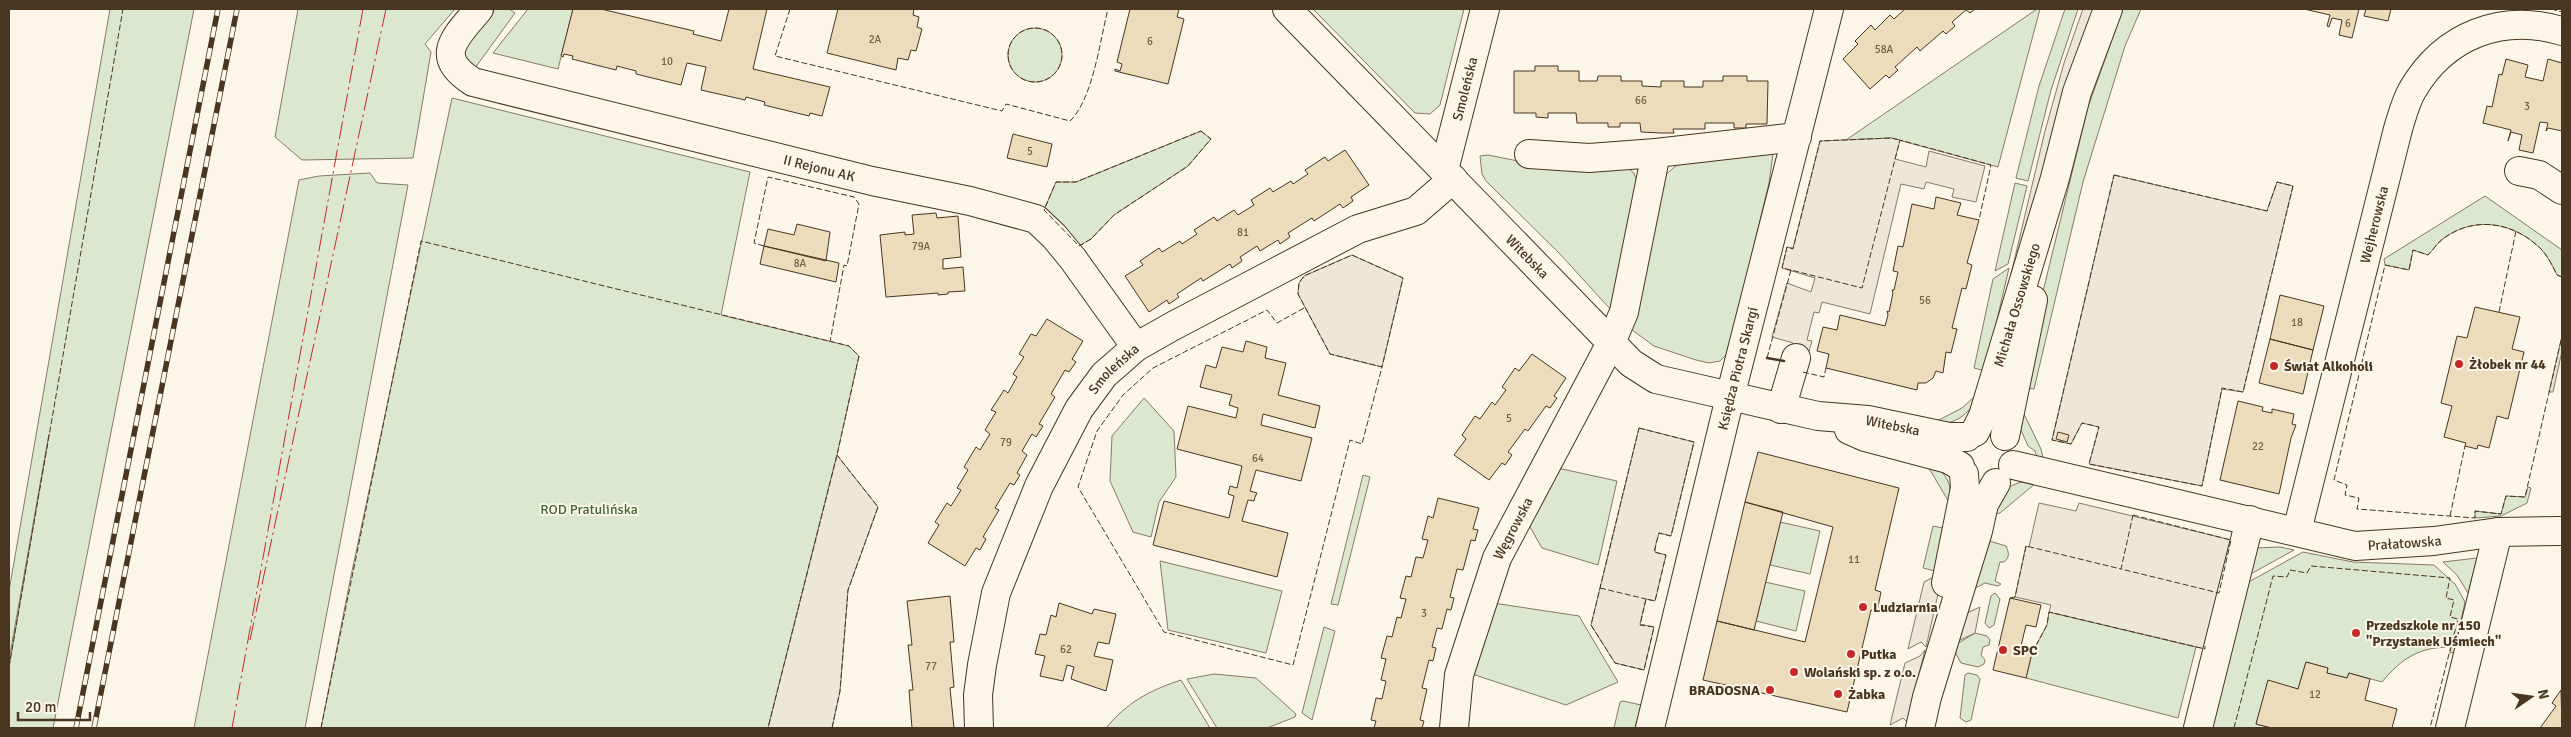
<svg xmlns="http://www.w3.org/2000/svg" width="2571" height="737" font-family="Signika,sans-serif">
  <rect width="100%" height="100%" fill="#fbf6e9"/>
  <path fill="#dce7d0" stroke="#887966" d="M110 9H194L53 728H9V667L49 434 9 660V591Z
    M298 9H455L425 44 431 52 413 158 302 160 275 137Z
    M495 9H509L515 13 475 68 465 58 466 46 468 41Z
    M528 9H573L558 69 493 53Z
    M1313 9H1464L1440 105 1430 114 1415 113Z
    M2037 9H2040L1998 167 1891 138 1846 140Z
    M2065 9H2078L2051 90 2028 181 2016 178 2039 86Z
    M2123 9H2141L2125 46 2083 182 2034 389 2027 388 2040 304 2088 107Z
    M1008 55a27 27 0 1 1 54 0a27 27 0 1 1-54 0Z
    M452 98 750 172 721 315 849 346 859 356 837 455 768 728H321L351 576Z
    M1201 131 1211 139 1188 166 1114 215 1091 239 1079 246 1044 210 1056 182H1076Z
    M1763 152 1773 154 1769 183 1728 353 1720 361 1709 363 1696 360 1654 346 1624 324 1664 176 1677 165Z
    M1488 155 1538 165 1625 166 1634 173 1639 187 1612 311 1560 254 1486 181 1482 174 1480 156Z
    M370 173 377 183 408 185 305 728H194L299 180 319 176Z
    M2015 183 2027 186 2008 264 1995 271Z
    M2485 196 2562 250V277L2557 275C2553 267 2548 256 2541 249 2515 223 2476 215 2444 238 2438 242 2433 250 2428 255L2413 250 2409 270 2385 265 2384 259Z
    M2009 268 1985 371 1974 368 1993 279Z
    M2562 336V351L2553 392H2549Z
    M1974 397H1978C1970 411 1961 421 1943 424L1937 421 1962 408Z
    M1144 398 1174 431 1176 477 1159 502 1151 537 1133 532 1110 481 1112 436Z
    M2023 412 2041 449 2043 458 2037 457 2035 451 2028 446 2016 419Z
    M1927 465 1937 467C1949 479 1952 486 1949 502Z
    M1553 467 1617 481 1598 565 1542 548 1526 520Z
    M1363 475 1370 477 1338 605 1331 604Z
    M2022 482 2036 483 2000 513 1992 514C1998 499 2004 486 2022 482Z
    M2528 487 2531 488 2527 503 2501 516 2475 518V511L2501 514 2506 496 2525 497Z
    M1780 522 1820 531 1810 574 1770 565Z
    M1933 526 1948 529 1935 571 1923 568Z
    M1986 540 2006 546C2009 553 2010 557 2004 562H2000L1995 581 2001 584 1998 586 1985 583 1972 590Z
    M2280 547 2294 550 2247 576 2255 548Z
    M2303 552 2353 562 2434 565 2455 584 2465 602 2454 652 2450 653 2451 647C2419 647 2402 658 2382 682L2349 673 2347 678 2327 673 2328 668 2306 662 2298 689 2268 681 2256 724 2272 728H2209L2245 584Z
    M2477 558 2468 593 2457 575 2443 562Z
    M1160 561 1282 591 1266 653 1168 630Z
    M1765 582 1805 591 1796 631 1756 621Z
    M1995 593 2000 599 1994 625 1989 628 1985 623 1991 596Z
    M1493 603 1579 616 1618 682 1566 705 1475 675 1472 663Z
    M2049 612 2196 647 2178 718 2026 678 2032 653 2047 625Z
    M1324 627 1335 631 1312 720 1302 713Z
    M1975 633 1987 636 1990 640 1989 645 1983 647 1981 655 1985 660 1984 664 1978 667 1961 663 1955 652 1957 644Z
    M1968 673 1977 675 1980 679 1971 720 1966 722 1960 718 1965 675Z
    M1214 674 1256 678 1296 714 1295 717 1267 728H1217L1187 679Z
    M1181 680 1210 728H1106C1128 702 1148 691 1181 680Z
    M1623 701 1641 705 1635 728H1614L1620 702Z"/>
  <path fill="#ede7d9" stroke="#887966" d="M2083 9H2094L2017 285 2011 274 2045 131 2064 63Z
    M1891 138 1900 140 1895 159 1926 167 1929 151 1985 166 1976 202 1952 197 1954 189 1926 182 1924 189 1901 184 1870 314 1822 302 1819 313 1814 312 1807 340 1812 341 1805 365 1789 360 1793 343 1772 337 1787 283 1811 292 1815 278 1782 268 1787 247 1793 248 1820 141Z
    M2114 175 2267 211 2277 182 2293 186 2243 392 2222 389 2202 486 2089 464 2099 427 2082 423 2071 444 2052 440Z
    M1352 255 1403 278 1382 367 1330 354 1298 294 1299 283 1304 276Z
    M1639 428 1694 442 1671 536 1659 533 1656 543 1655 552 1666 555 1655 601 1646 599 1640 624 1654 627 1644 670 1615 663 1591 625Z
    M837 455 878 507 848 590 840 691 832 728H768Z
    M2039 503 2076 511 2079 503 2231 540 2205 649 2049 612 2051 605 2015 597 2026 546 2029 547Z
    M1943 572 1926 647 1921 642 1908 649 1924 582Z
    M1980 607 1975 633 1956 642 1967 613Z
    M1925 650 1907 722 1903 718 1890 725 1905 663 1920 656Z"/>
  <path fill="#ecdcbc" stroke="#4a3520" d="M573 9H601L694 31 693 34 721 41 729 9H767L753 69 830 87 822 116 810 113 809 116 764 105 765 102 746 97 745 100 701 90 706 67 687 63 681 85 636 74V71L617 66 616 70 572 59 573 56 564 54 563 57 561 56Z
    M838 9H914L913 15 919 17 917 27 922 29 916 51 911 50 908 60 898 58 896 70 827 53Z
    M1130 9H1179L1177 17 1184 19 1168 84 1115 71V69L1120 71 1122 64 1117 62Z
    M1905 9H1975L1970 13 1966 10 1952 22 1955 26 1946 34 1943 31 1920 51 1917 47 1895 67 1898 70 1889 78 1886 75 1870 89 1843 59 1858 44 1855 41 1871 25 1875 30 1890 15 1894 19Z
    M2304 9H2359L2352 38 2339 35 2342 20 2332 18 2329 27 2327 26 2330 15Z
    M2366 9H2391L2388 21 2364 16Z
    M2506 59 2528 65 2525 77 2543 81 2548 59 2562 63V131L2548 128 2546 131 2548 123 2540 122 2533 153 2519 150 2522 135 2511 132 2508 141 2511 130 2483 123 2487 106 2492 107 2499 74 2502 75Z
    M1535 66H1558V71H1579V81H1597L1598 76H1621V81H1642V86L1661 87V81H1684V87H1703V81H1723V76H1747V81H1768L1767 124H1746V128H1734V123H1705V129H1673L1674 133H1661L1641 132 1640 123H1620V127H1608V123H1577L1576 113H1548V118L1536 117V113H1514V71H1535Z
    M1013 134 1052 144 1047 167 1007 158Z
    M1345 150 1369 185 1351 197 1353 201 1343 208 1340 204 1314 221 1312 218 1288 233 1290 237 1280 244 1278 240 1260 251 1257 246 1240 257 1242 261 1232 268 1230 264 1203 281 1201 278 1177 294 1179 297 1169 304 1167 300 1149 312 1125 276 1143 265 1140 261 1159 248 1162 252 1180 241 1182 244 1197 234 1194 230 1214 217 1217 221 1234 210 1238 215 1254 205 1251 200 1270 188 1273 192 1291 181 1293 184 1308 174 1305 170 1325 157 1328 161Z
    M1936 197 1961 203 1957 215 1979 220 1967 263 1972 265 1966 289 1962 288 1952 328 1957 329 1951 353 1946 352 1943 373 1936 371 1933 378 1926 383H1918L1917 390 1826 368 1829 354 1817 351 1823 327 1837 330 1840 315 1885 326 1888 315 1887 311 1889 312 1893 293 1892 290H1894L1898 272 1893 271 1898 246 1903 247 1912 204 1934 209Z
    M936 213 937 218 958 216 961 257 943 259V269L963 267 965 291 948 292V294L938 295V293L886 297 880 235 905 232V235L914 234 912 215Z
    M797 224 830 232 826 261 764 246 768 229 794 235Z
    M764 246 839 263 836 282 760 264Z
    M2280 295 2324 306 2313 350 2270 339Z
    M2475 307 2520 317 2512 349 2524 352 2508 419 2497 416 2489 448 2478 445 2477 449 2465 446 2466 443 2444 437 2452 406 2441 403 2457 336 2467 338Z
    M1047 319 1083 341 1072 359 1076 362 1069 372 1065 370 1051 394 1055 397 1039 424 1043 426 1036 437 1032 434 1022 451 1027 455 1017 473 1020 475 1014 485 1010 483 995 508 999 510 983 537 986 539 980 550 976 548 965 566 928 543 939 525 935 522 947 503 951 506 961 490 957 488 968 470 964 467 976 447 980 450 990 434 985 430 996 412 991 410 1004 390 1008 393 1017 377 1013 374 1024 357 1019 354 1031 334 1036 336Z
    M2270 339 2313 350 2303 394 2259 383Z
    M1246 341 1267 347 1265 358 1286 363 1278 395 1320 406 1315 428 1263 414 1261 425 1312 438 1301 481 1256 470 1250 491 1257 493 1255 497 1254 501 1248 500 1242 521 1288 533 1277 577 1153 545 1164 501 1229 518 1234 496 1228 494 1230 486 1237 488 1242 466 1177 449 1188 406 1236 418 1238 408 1229 405 1232 395 1200 387 1206 365 1216 368 1222 347 1243 352Z
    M1532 354 1566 378 1554 396 1557 398 1550 408 1546 406 1528 431 1525 429 1508 452 1512 455 1505 465 1502 463 1489 480 1454 455 1466 439 1462 435 1475 416 1480 419 1492 402 1495 405 1506 390 1502 387 1515 368 1519 371Z
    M2238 401 2263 407 2262 411 2272 413V409L2294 414 2292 424 2296 425 2291 438 2279 494 2220 480Z
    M2058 432 2069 435 2067 442 2056 439Z
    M1758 452 1899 488 1875 590 1881 592 1877 612 1871 610 1847 712 1703 680 1717 621 1805 642 1833 527 1745 502Z
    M1438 498 1479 508 1473 529 1478 530 1475 541 1471 540 1463 570 1457 569 1450 597 1454 598 1451 610 1447 609 1442 629 1437 628 1432 647 1436 648 1433 661 1429 660 1422 688 1427 689 1420 720 1424 721 1422 728H1374L1376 721 1371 720 1376 698 1382 699 1386 681 1381 680 1386 659 1381 658 1387 636 1392 637 1397 617 1401 618 1406 599 1400 598 1406 576 1411 577 1416 557 1423 558 1428 540 1422 539 1428 516 1433 518Z
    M1745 502 1783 512 1754 630 1717 621Z
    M950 596 954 642H950L954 687 950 688 954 728H912L909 690H913L908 645H912L907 601Z
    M2010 598 2041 605 2036 627 2026 625 2020 650 2032 653 2026 678 1993 670Z
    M1059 603 1092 614 1094 609 1116 614 1109 644 1098 642 1094 656 1113 660 1106 691 1071 679 1074 667 1067 665 1063 681 1040 676 1045 656 1035 654 1040 634 1046 635 1051 615 1056 617Z
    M2306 662 2328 668 2327 673 2347 678 2349 673 2370 679 2365 700 2397 709 2392 728H2272L2256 724 2268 680 2298 689Z
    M2561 690 2562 728H2540L2556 706 2552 703Z"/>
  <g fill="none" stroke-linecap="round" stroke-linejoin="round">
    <defs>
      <g id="minor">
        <path id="s1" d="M479 9C456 37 432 56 473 82L872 181 970 201 1036 219 1054 236 1073 259 1136 347"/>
        <path id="s2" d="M1287 9 1631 363 1656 379 1818 416 1868 420 1949 437H1967"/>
        <path d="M1529 154 1589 158 1656 153 1797 137"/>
        <path id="s3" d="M1444 170 1485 9"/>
        <path d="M2519 171 2539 175 2562 190"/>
        <path d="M1781 409 1796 358"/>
        <path d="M1849 430 1865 437 1948 459 1960 466"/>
        <path id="s4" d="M1975 432 1983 416 2055 178 2077 92 2108 9"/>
        <path d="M2005 436 2033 300"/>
        <path id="s5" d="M2013 465 2355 546 2434 541 2498 532 2562 531"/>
        <path id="s6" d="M2297 531 2398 129C2402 116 2406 100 2413 89 2445 35 2502 13 2562 31"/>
        <path d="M1946 583 1965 488 1964 474"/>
        <path id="s7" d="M979 728 978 695 982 665 996 593 1039 486 1079 409 1104 375 1136 347 1173 326 1358 229 1416 211 1453 179"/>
        <path id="s8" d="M1454 728 1459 675 1497 558 1611 343 1624 312 1656 153"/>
        <path id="s9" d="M1650 728 1730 397 1829 9"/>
        <path d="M1920 728 1927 697 1978 531 1984 504 1996 483"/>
        <path d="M2198 728 2250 520"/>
        <path d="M2450 728 2498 532"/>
      </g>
    </defs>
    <use href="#minor" stroke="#4a3520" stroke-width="30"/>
    <use href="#minor" stroke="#fbf6e9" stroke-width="28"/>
    <defs>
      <path id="rail" d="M76 728 218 9
        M94 728 237 9"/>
    </defs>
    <use href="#rail" stroke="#4a3520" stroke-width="5.5"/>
    <use href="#rail" stroke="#fbf6e9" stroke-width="4" stroke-dasharray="11" stroke-linecap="butt"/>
    <path stroke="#4a3520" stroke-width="1" stroke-dasharray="6 2.5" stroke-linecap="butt" d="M790 9 775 56 1002 111 1006 104 1070 121C1093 99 1100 40 1108 9
      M2551 9 2562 12
      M1008 55a27 27 0 1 1 54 0a27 27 0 1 1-54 0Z
      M1201 131 1211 139 1188 166 1114 215 1091 239 1079 246 1044 210 1056 182H1076Z
      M2114 175 2267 211 2277 182 2293 186 2243 392 2222 388 2202 486 2089 464 2099 427 2082 423 2071 444 2052 440Z
      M764 246 754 243 768 177 854 197 859 204 847 266 844 265 830 342
      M1791 270 1782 268 1787 247 1793 249 1820 141 1891 138 1900 140
      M2562 277 2557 275C2553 267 2548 256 2541 249 2515 223 2476 215 2444 238 2438 242 2433 250 2428 255L2413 250 2409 270 2385 265 2334 480 2347 485 2345 495 2359 498 2357 509 2475 518V511L2501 514 2506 496 2525 497 2562 336
      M1304 308 1277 323 1267 310 1153 368 1123 395 1097 431 1078 487 1164 632 1293 665 1350 440 1362 444 1382 367 1330 354 1298 294 1299 283 1304 276 1352 255 1403 278 1382 367
      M2499 312 2516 231
      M1767 358 1791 270 1862 288 1900 140 1991 165 1979 220
      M1803 372 1824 377 1826 368
      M1639 428 1694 442 1671 536 1659 533 1654 552 1666 555 1655 601 1646 599 1640 625 1654 627 1644 670 1615 663 1591 625Z
      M2133 515 2231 540 2219 593 2121 569Z
      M2450 516 2465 446
      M1600 588 1646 599
      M2010 598 2015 597 2026 546 2121 569
      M2032 653 2047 625 2049 612 2205 649V646
      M9 667 123 9
      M321 728 421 241 849 346 859 356 837 455 768 728
      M832 728 840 691 848 590 878 507 837 455
      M2234 728 2273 576 2287 577 2290 570 2307 573 2311 566 2450 578 2446 598 2454 600 2450 617 2458 619 2430 728"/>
    <path stroke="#4a3520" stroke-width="2.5" d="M1767 358 1784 361"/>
    <path stroke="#c62828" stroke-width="1" stroke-dasharray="18 4 2.5 4" stroke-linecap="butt" d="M250 640 386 9
      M232 728 363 9"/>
  </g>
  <g fill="#c62828" stroke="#fbf6e9" stroke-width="2">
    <circle cx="2459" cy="364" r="5"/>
    <circle cx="2274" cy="366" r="5"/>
    <circle cx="1863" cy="607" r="5"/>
    <circle cx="2356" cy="633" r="5"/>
    <circle cx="2003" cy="650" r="5"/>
    <circle cx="1851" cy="654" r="5"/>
    <circle cx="1794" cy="672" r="5"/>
    <circle cx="1770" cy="690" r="5"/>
    <circle cx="1838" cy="694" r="5"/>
  </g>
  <g text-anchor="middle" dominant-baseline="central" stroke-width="4" stroke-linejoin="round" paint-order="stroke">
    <g font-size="11" fill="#725f47">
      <text x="2348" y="23">6</text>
      <text x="875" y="39">2A</text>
      <text x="1150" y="41">6</text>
      <text x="1884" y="49">58A</text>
      <text x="667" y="61">10</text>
      <text x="1641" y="100">66</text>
      <text x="2527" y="106">3</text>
      <text x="1030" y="151">5</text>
      <text x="1243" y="232">81</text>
      <text x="921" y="246">79A</text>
      <text x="800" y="263">8A</text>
      <text x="1925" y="300">56</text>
      <text x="2297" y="322">18</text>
      <text x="1509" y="418">5</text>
      <text x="1006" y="442">79</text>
      <text x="2258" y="446">22</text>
      <text x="1258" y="458">64</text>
      <text x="1854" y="559">11</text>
      <text x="1424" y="613">3</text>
      <text x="1066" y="649">62</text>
      <text x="931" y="666">77</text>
      <text x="2315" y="694">12</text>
    </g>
    <g font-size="14" fill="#4a3520" stroke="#fbf6e9">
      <text stroke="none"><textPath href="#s3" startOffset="84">Smoleńska</textPath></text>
      <text stroke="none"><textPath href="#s1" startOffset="448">II Rejonu AK</textPath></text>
      <text stroke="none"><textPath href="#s6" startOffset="316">Wejherowska</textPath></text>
      <text stroke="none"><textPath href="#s2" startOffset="345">Witebska</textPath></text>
      <text stroke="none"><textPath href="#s4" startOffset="134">Michała Ossowskiego</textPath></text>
      <text stroke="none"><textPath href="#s9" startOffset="370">Księdza Piotra Skargi</textPath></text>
      <text stroke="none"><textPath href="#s7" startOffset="392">Smoleńska</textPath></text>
      <text stroke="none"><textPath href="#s2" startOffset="765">Witebska</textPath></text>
      <text stroke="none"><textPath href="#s8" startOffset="210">Węgrowska</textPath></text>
      <text stroke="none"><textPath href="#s5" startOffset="401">Prałatowska</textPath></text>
    </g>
    <g font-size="14" font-weight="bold" fill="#4a3520" stroke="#fbf6e9" text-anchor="start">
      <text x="2469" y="364">Żłobek nr 44</text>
      <text x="2284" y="366">Świat Alkoholi</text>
      <text x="1873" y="607">Ludziarnia</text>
      <text x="2366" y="625">Przedszkole nr 150<tspan x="2366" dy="16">"Przystanek Uśmiech"</tspan></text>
      <text x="2013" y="650">SPC</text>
      <text x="1861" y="654">Putka</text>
      <text x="1804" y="672">Wolański sp. z o.o.</text>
      <text x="1760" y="690" text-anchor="end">BRADOSNA</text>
      <text x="1848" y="694">Żabka</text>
    </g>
    <g font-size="14" fill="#436837" stroke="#fbf6e9">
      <text x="589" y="509">ROD Pratulińska</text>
    </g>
  </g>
  <rect width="2571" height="737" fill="none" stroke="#4a3520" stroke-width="20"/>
  <g transform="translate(2531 697) rotate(77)" stroke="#fbf6e9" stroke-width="4" paint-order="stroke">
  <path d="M0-4L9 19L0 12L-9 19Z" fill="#4a3520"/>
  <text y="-8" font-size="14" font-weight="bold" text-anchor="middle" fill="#4a3520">N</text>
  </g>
  <path d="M18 712v8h72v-8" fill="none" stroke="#4a3520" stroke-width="2.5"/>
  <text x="25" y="712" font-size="15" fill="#4a3520" stroke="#fbf6e9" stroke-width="4" paint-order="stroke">20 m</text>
</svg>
